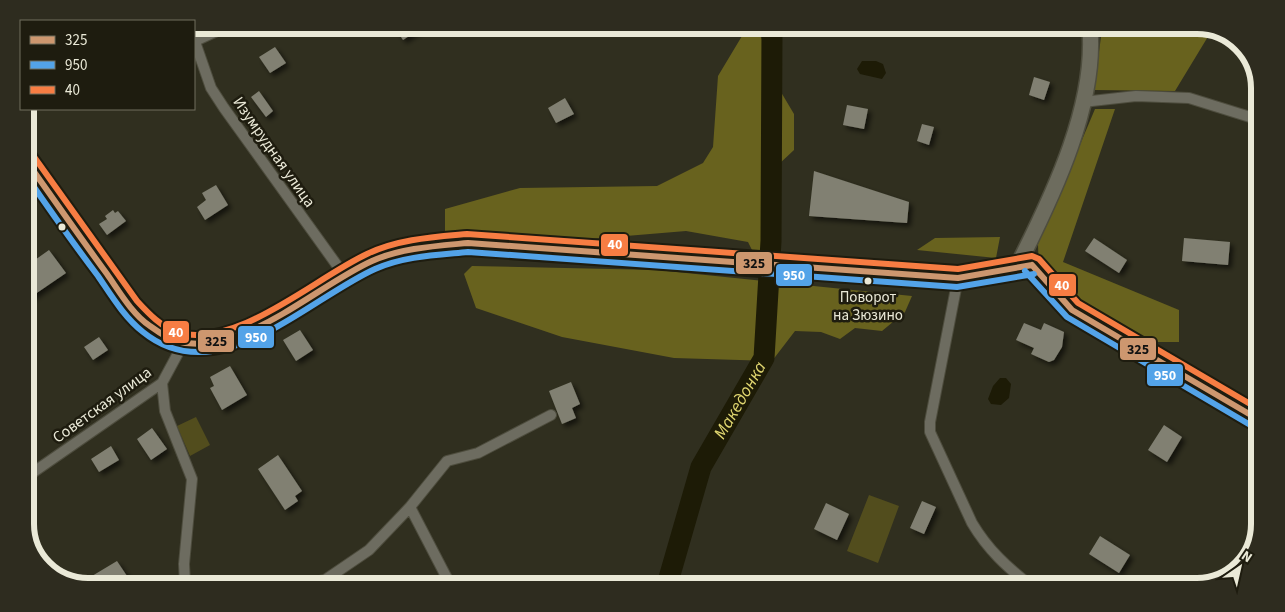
<svg xmlns="http://www.w3.org/2000/svg" width="1285" height="612" font-family="'Source Sans 3',sans-serif">
  <defs>
    <filter id="shadow"><feDropShadow dx="3.5" dy="3.5" stdDeviation="2.5" flood-color="#0009"/></filter>
  </defs>
  <rect width="100%" height="100%" fill="#302f1f"/>
  <path fill="#524d1d" d="M196 417 210 445 190 456 177 426Z
    M869 495 899 506 878 563 847 551Z"/>
  <path fill="#68621e" d="M1102 29 1212 30 1175 91 1094 90Z
    M759 30 775 82 794 114V150L762 180 763 252H753L748 242 686 231 566 241 445 234V209L520 188 657 186 703 163 713 147 718 76 745 31Z
    M1095 109H1115L1063 262 1179 310V342H1152L1039 275 1038 244Z
    M1000 237 996 258 917 250 935 238Z
    M472 266 657 270 912 296 905 312 882 331 855 328 840 339 821 332 795 331 772 361 674 358 562 337 476 308 464 274Z"/>
  <path fill="#1d1b06" d="M862 61H876L883 64 886 73 882 79 860 74 857 69Z
    M1000 378H1006L1011 384 1009 398 1001 405 991 404 988 399 993 386Z"/>
  <g fill="none" stroke-linecap="round" stroke-linejoin="round">
    <path stroke="#1d1b06" stroke-width="21" id="s1" d="M667 585 701 467 764 358 771 241 772 28"/>
  </g>
  <path fill="#818072" filter="url(#shadow)" d="M394 26H424L403 40Z
    M275 47 286 63 270 73 259 57Z
    M1034 77 1050 82 1044 100 1029 95Z
    M259 91 273 111 266 117 251 97Z
    M565 98 574 114 556 123 548 108Z
    M847 105 868 109 864 129 843 125Z
    M922 124 934 127 929 145 917 141Z
    M814 171 909 202 907 223 809 216Z
    M216 185 228 205 205 220 197 207 206 200 202 193Z
    M113 210 115 213 118 211 126 221 107 235 99 224 107 219 105 216Z
    M1094 238 1127 260 1119 273 1085 251Z
    M1184 238 1230 242 1228 265 1182 261Z
    M49 250 66 273 25 301V267Z
    M1024 323 1041 330 1044 323 1064 332 1062 347 1054 360 1049 362 1031 354 1034 348 1016 340Z
    M300 330 313 350 296 361 283 340Z
    M99 337 108 350 93 360 84 347Z
    M230 366 247 395 222 410 210 388 214 386 210 377Z
    M571 382 580 404 572 408 576 418 562 424 549 391Z
    M1164 425 1182 437 1167 462 1148 450Z
    M152 428 167 449 151 460 137 439Z
    M111 446 119 460 99 472 91 459Z
    M278 455 302 491 295 496 298 501 285 510 258 469Z
    M922 501 936 507 924 534 910 528Z
    M826 503 849 514 837 540 814 529Z
    M1100 536 1130 555 1119 573 1089 554Z
    M117 561 129 579 124 582H82Z"/>
  <g fill="none" stroke-linecap="round" stroke-linejoin="round">
    <defs>
      <path id="minor" d="M194 39 211 88 224 108 344 275
        M195 41 228 26
        M1083 102 1136 96 1189 98 1250 117 1260 111
        M958 278 930 422V432L972 523C988 550 1007 567 1031 586
        M162 383 165 411 192 479 184 564 185 583
        M25 478 162 383 183 344
        M410 507 450 584
        M310 583 325 580 369 550 410 507 447 461 478 453 551 415"/>
      <path id="secondary" d="M1032 265 1022 257C1055 191 1096 104 1090 29"/>
      <path id="primary" d="M25 159C51 196 77 233 104 270 118 289 131 310 149 326 216 384 310 287 372 261 403 248 435 246 468 243L958 278 1032 265 1072 310 1256 418"/>
    </defs>
    <use href="#minor" stroke="#4e4d3e" stroke-width="12"/>
    <use href="#secondary" stroke="#4e4d3e" stroke-width="18"/>
    <use href="#primary" stroke="#4e4d3e" stroke-width="19"/>
    <use href="#minor" stroke="#6d6c60" stroke-width="10"/>
    <use href="#secondary" stroke="#6d6c5e" stroke-width="15"/>
    <use href="#primary" stroke="#6d6c5c" stroke-width="16"/>
    <defs>
      <path id="bus-1" d="M25 159C52 197 79 236 107 274 119 291 132 314 150 326 157 331 168 339 176 341 240 359 316 286 372 261 401 248 436 246 468 243L958 278 1032 265
        M1032 265 1072 310 1256 418"/>
      <path id="bus-2" d="M25 174C49 209 73 243 98 276 111 295 124 317 143 332 218 393 308 299 375 269 404 256 437 255 468 252L957 287 1034 274
        M1025 271 1067 317 1252 426"/>
      <path id="bus-3" d="M32 154 137 301C148 313 162 328 179 333 238 348 315 278 367 254 398 239 434 237 467 234L958 269 1032 256 1039 259 1078 303 1257 408"/>
    </defs>
    <use href="#bus-1" stroke="#1e1c0f" stroke-width="10"/>
    <use href="#bus-2" stroke="#1e1c0f" stroke-width="10"/>
    <use href="#bus-3" stroke="#1e1c0f" stroke-width="10"/>
    <use href="#bus-1" stroke="#cd976f" stroke-width="6"/>
    <use href="#bus-2" stroke="#53a3e8" stroke-width="6"/>
    <use href="#bus-3" stroke="#f77d43" stroke-width="6"/>
  </g>
  <g fill="#eae9d7" stroke="#1e1c0f" stroke-width="2">
    <circle cx="62" cy="227" r="4.5"/>
    <circle cx="868" cy="281" r="4.5"/>
  </g>
  <g text-anchor="middle" dominant-baseline="central" stroke-width="5" stroke-linejoin="round" paint-order="stroke">
    <g font-size="15" fill="#eae9d7" stroke="#1e1c0f">
      <text x="868" y="297">Поворот<tspan x="868" dy="18">на Зюзино</tspan></text>
    </g>
    <g font-size="16" fill="#eae9d7" stroke="#1e1c0f">
      <text transform="translate(274 152) rotate(55)">Изумрудная улица</text>
      <text transform="translate(102 405) rotate(-36)">Советская улица</text>
    </g>
    <g font-size="18" font-style="italic" fill="#e1d770" stroke="#1e1c0f">
      <text stroke="none"><textPath href="#s1" startOffset="200">Македонка</textPath></text>
    </g>
  </g>
  <path d="M0 0H1285V612H0ZM88 34H1197A54 54 0 0 1 1251 88V524A54 54 0 0 1 1197 578H88A54 54 0 0 1 34 524V88A54 54 0 0 1 88 34Z" fill="#2e2c1f" fill-rule="evenodd"/>
  <path fill="none" stroke="#eae9d7" stroke-width="6" d="M88 34H1197A54 54 0 0 1 1251 88V524A54 54 0 0 1 1197 578H88A54 54 0 0 1 34 524V88A54 54 0 0 1 88 34Z"/>
  <g stroke="#1e1c0f" stroke-width="2">
    <rect x="600" y="233" width="29" height="24" rx="5" fill="#f77d43"/>
    <rect x="735" y="251" width="38" height="24" rx="5" fill="#cd976f"/>
    <rect x="775" y="263" width="38" height="24" rx="5" fill="#53a3e8"/>
    <rect x="1048" y="273" width="29" height="24" rx="5" fill="#f77d43"/>
    <rect x="162" y="320" width="28" height="24" rx="5" fill="#f77d43"/>
    <rect x="237" y="325" width="38" height="24" rx="5" fill="#53a3e8"/>
    <rect x="197" y="329" width="38" height="24" rx="5" fill="#cd976f"/>
    <rect x="1119" y="337" width="38" height="24" rx="5" fill="#cd976f"/>
    <rect x="1146" y="363" width="38" height="24" rx="5" fill="#53a3e8"/>
  </g>
  <g font-size="14" text-anchor="middle" font-weight="bold" fill="#fff">
    <text x="615" y="249">40</text>
    <text x="794" y="280">950</text>
    <text x="1062" y="290">40</text>
    <text x="176" y="337">40</text>
    <text x="256" y="342">950</text>
    <text x="1165" y="380">950</text>
  </g>
  <g font-size="14" text-anchor="middle" font-weight="bold" fill="#111">
    <text x="754" y="268">325</text>
    <text x="216" y="346">325</text>
    <text x="1138" y="354">325</text>
  </g>
  <rect x="20" y="20" width="175" height="90" fill="#1e1c0f" stroke="#706e5f"/>
  <rect x="30" y="36" width="25" height="8" fill="#cd976f" stroke="#706e5f"/>
  <text x="65" y="45" font-size="15" fill="#eae9d7">325</text>
  <rect x="30" y="61" width="25" height="8" fill="#53a3e8" stroke="#706e5f"/>
  <text x="65" y="70" font-size="15" fill="#eae9d7">950</text>
  <rect x="30" y="86" width="25" height="8" fill="#f77d43" stroke="#706e5f"/>
  <text x="65" y="95" font-size="15" fill="#eae9d7">40</text>
  <g transform="translate(1240 567) rotate(34)" stroke="#1e1c0f" stroke-width="4" paint-order="stroke">
  <path d="M0-4L9 19L0 12L-9 19Z" fill="#eae9d7"/>
  <text y="-8" font-size="14" font-weight="bold" text-anchor="middle" fill="#eae9d7">N</text>
  </g>
</svg>
